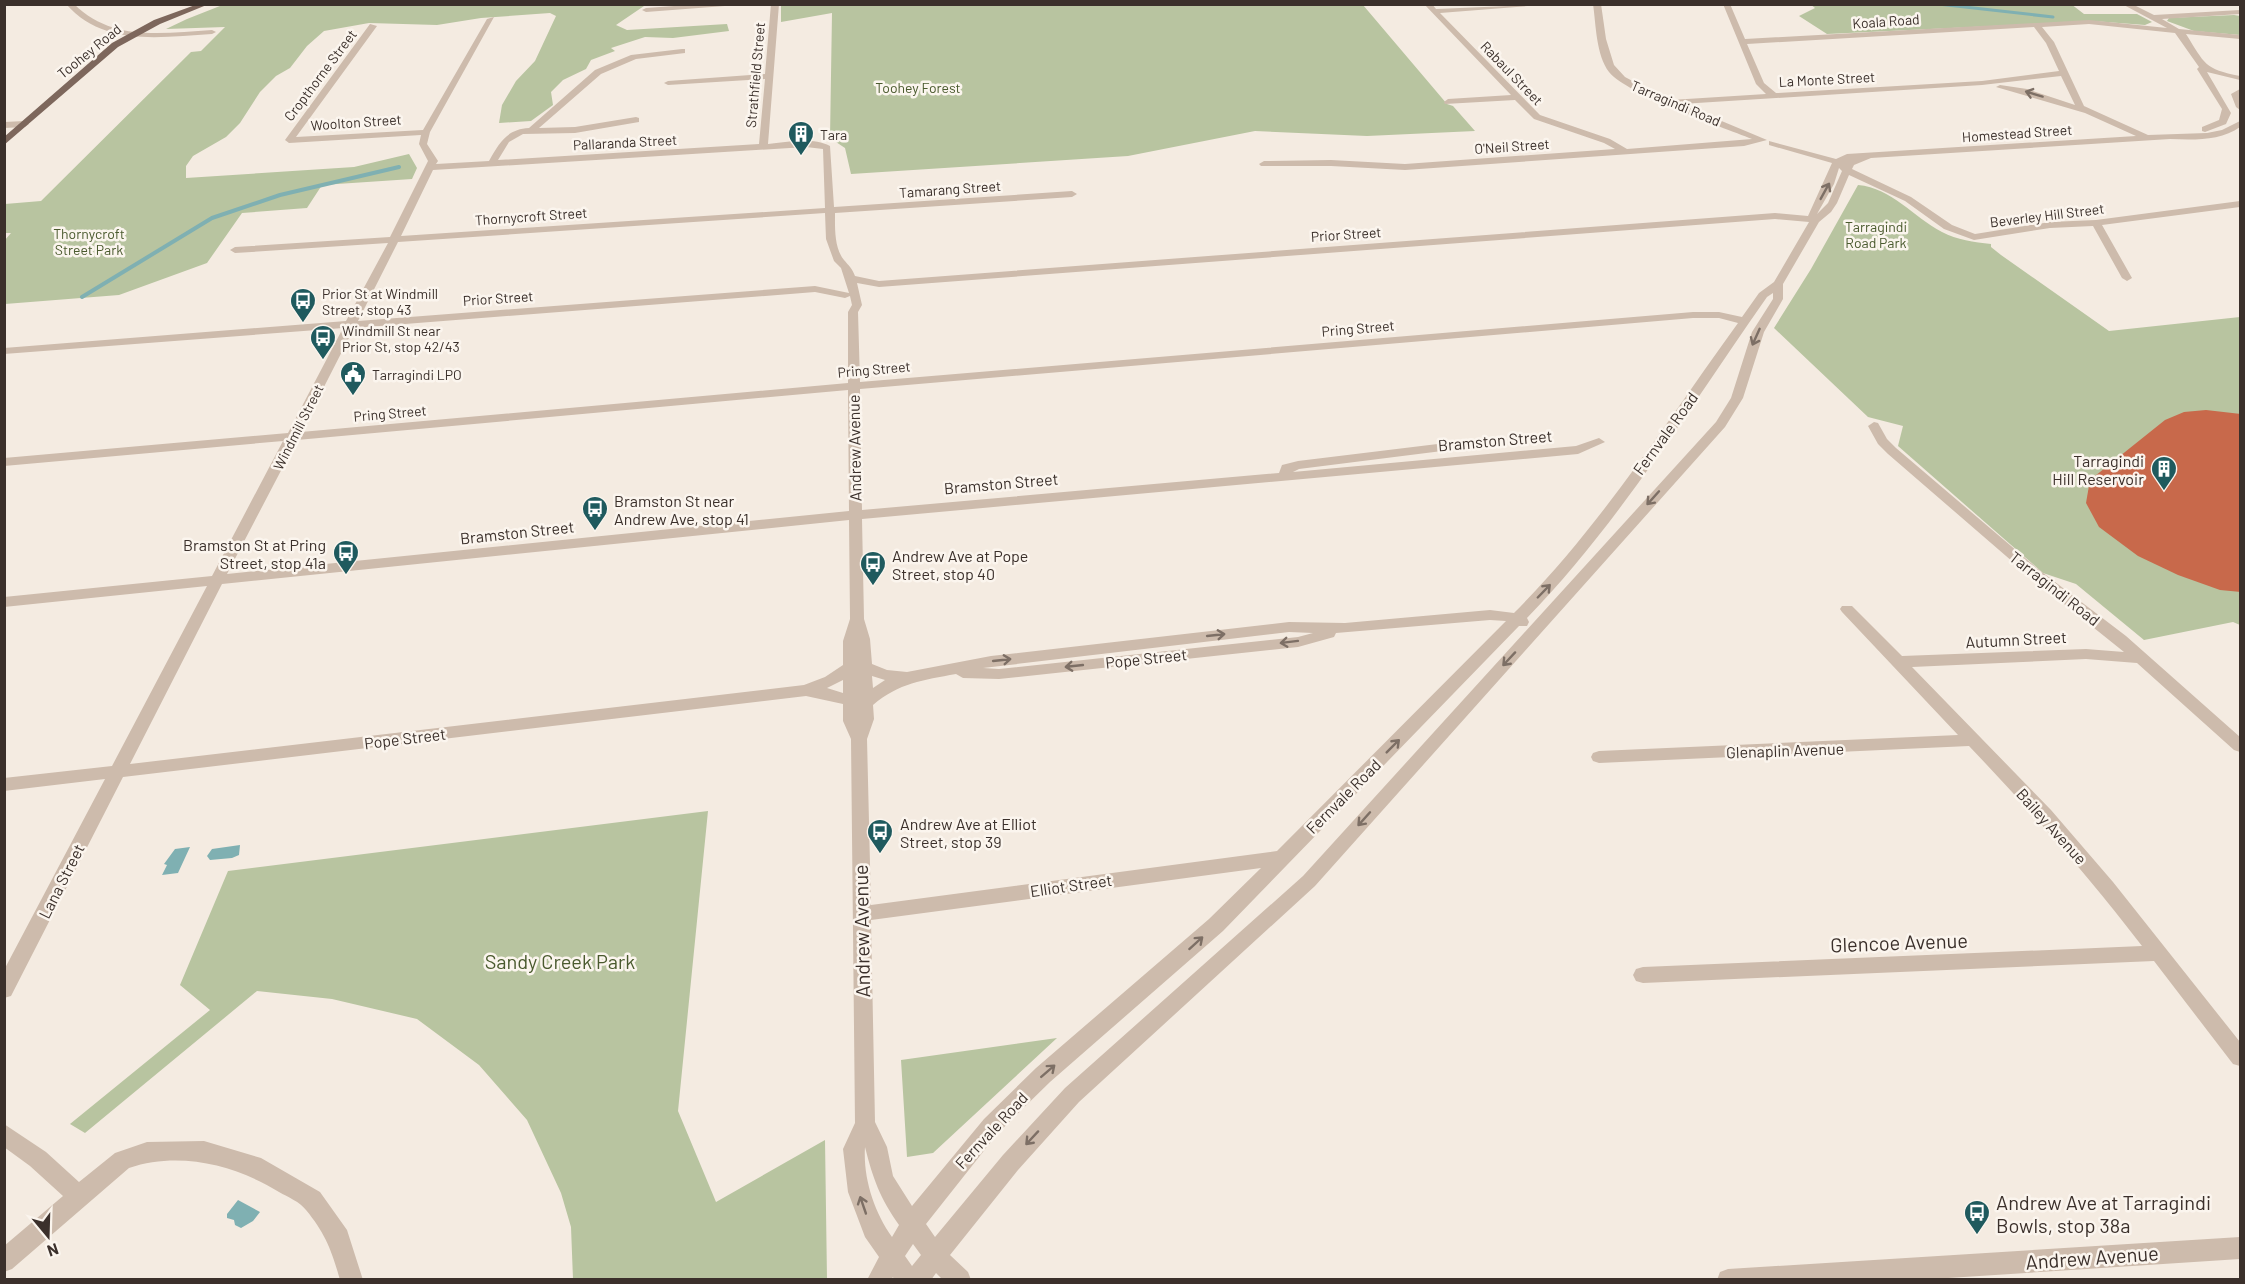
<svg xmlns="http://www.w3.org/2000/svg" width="2245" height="1284" font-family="Barlow,sans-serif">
  <rect width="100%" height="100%" fill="#f4ebe1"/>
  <path fill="#b8c4a0" d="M664 4 644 6 616 25 627 30 727 24 729 31 673 38 645 37 611 48 615 51 591 60 586 69 563 80 551 92 553 105 531 121 499 123 502 105 516 81 535 61 556 16 550 13 481 18 437 25 369 23 324 31 307 46 290 68 276 76 260 92 240 123 226 137 193 156 186 166V178L354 167 409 154 417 168 412 179 322 185 307 208 242 213 207 263 119 295 5 304V240L11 233H5V204L41 201 191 52 201 51 225 27 166 29 187 19 225 4Z
    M781 4 1363 5 1447 104 1453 106 1475 131 1367 136 1255 131 1128 156 851 174 845 148 830 138 832 13 781 22Z
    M1810 4H2071L2084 14H2137L2152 22 2145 25 2093 21 1827 34 1799 16 1815 8Z
    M2234 15 2240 16V35L2194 31 2167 21 2169 18Z
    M1858 185C1892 188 1913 217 1942 232 1957 240 1974 242 1991 244V247L2001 255 2109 331 2240 317V625L2233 622 2144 640 2076 584 2043 573 1898 446 1903 426 1868 417 1774 328 1811 269Z
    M708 811 678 1111 716 1202 825 1140 827 1279H573L571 1227 561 1193 527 1120 479 1065 417 1019 332 999 257 991 85 1133 70 1124 210 1010 180 985 228 871Z
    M1057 1038 933 1153 907 1157 901 1060Z"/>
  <path fill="#7fb0b2" d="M240 845 239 855 232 858 210 860 207 856 212 849Z
    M190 847 178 873 162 875 167 865 164 864 175 849Z
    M238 1200 260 1212 253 1221 241 1228 235 1225 234 1220 227 1218V1214Z"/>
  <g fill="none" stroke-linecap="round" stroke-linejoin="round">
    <path stroke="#7fb0b2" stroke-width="3" d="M1938 4 2053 17"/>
    <path stroke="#7fb0b2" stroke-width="4" d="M82 297 212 218 280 195 399 167"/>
  </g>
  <path fill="#c8694b" d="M2206 410 2241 414V592L2220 590 2178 575 2138 556 2099 527 2086 503 2090 480 2165 420 2184 412Z"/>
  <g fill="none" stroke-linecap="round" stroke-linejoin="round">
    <path fill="#cdbbac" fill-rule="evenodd" d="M66 4H74C112 42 163 33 212 30L216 32 212 34C160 37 104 47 66 4Z
      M702 4H751L646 12 642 10 646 8Z
      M771 4H779L768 144C787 142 812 137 830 146L834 207 1072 191 1077 194 1072 197 835 213C835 227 834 248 844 260 849 266 852 268 855 276L879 281 1775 213 1808 216 1832 163 1769 145V141L1836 159 1847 154 2136 136 2085 113 1996 87 2000 85 2027 89 2075 105 2061 76 1982 85 1681 104 1767 140 1744 146 1405 170 1331 166H1261L1259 164 1264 161 1331 160 1405 164 1615 149 1604 143 1534 119 1515 100 1445 104 1444 102 1448 99 1511 95 1424 4H1432L1436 9 1553 4 1440 13 1540 115 1610 139 1627 149 1752 139C1720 126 1628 95 1609 72 1596 55 1596 25 1593 4H1601L1606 39 1614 65 1625 77 1642 86 1671 100 1766 94 1756 84 1723 4H1730L1745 39 2089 20 2167 28 2122 4H2132L2154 15 2240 10V14L2162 19 2179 29 2240 35V39L2186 34C2205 64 2204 69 2240 76V80L2207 72 2231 113 2226 124 2205 132 2202 131V127L2219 120 2222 109 2197 69 2199 67 2175 33 2089 24 2042 27 2054 42 2084 106 2148 135 2207 133 2222 130 2240 121V127C2221 141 2193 140 2170 139L1871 158 1854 165 1852 169 1911 197 1952 225 1975 234 2050 222 2096 220 2240 201V207L2102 225 2132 278 2127 281 2122 278 2093 226 2050 228 1974 240 1944 229 1905 201 1849 175 1837 203 1831 212 1819 222 1783 284V299L1764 332 1743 398 1725 427 1315 886 1079 1102 1018 1170 950 1255 968 1272 971 1280H943L936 1273 931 1280H894L893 1277 891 1280H867L879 1257 865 1237 848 1192 843 1149 855 1123 851 739 843 721V704L806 696 123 777 11 996 4 998V970L105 779 4 791V778L112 766 207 586 4 607V597L212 576 283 441 4 466V458L288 433 343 328 4 354V348L346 321 388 243 235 253 230 250 235 247 390 237 428 161 419 144 421 135 289 143 285 140 370 24 377 26 296 137 423 130 487 19 494 17 430 132 427 144 438 161 436 164 489 161C499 143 507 129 529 128L595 70 631 55 682 49H685V53L636 59 601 74 539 128 575 127 636 117 639 118V122L575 133 523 134 509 142 498 160 759 144 765 79 668 85 664 83 668 81 765 74ZM2034 27 2046 43 2059 71 1982 81 1776 93 1764 83 1747 44ZM806 147 823 149 825 208 401 236 433 170ZM1839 168 1842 171 1828 203 1817 214 1834 184ZM825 213 826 239 834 261 841 268 849 293 815 286 358 321 398 242ZM1775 219 1809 222 1774 282 1759 293 1742 317 1719 312H1693L860 382 858 312 862 305 857 283 879 287ZM815 292 845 298 850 296 852 305 848 312V383L301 432 354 328ZM1773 293V299L1752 332 1731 398 1716 422 1303 876 1065 1088 1003 1155 935 1237 926 1224 998 1133 1050 1082 1223 931 1519 626H1527L1529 622 1527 618C1617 526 1694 401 1767 297ZM1693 318H1719L1738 323C1667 421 1600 527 1514 613L1490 610 1345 623 1289 622 991 656 907 672 887 670 872 664 870 639 864 619 862 519 1578 454 1605 442 1599 438 1576 446 1293 472 1299 469 1458 449 1460 446 1458 443 1454 442 1298 461 1282 465 1279 473 862 510 860 389ZM848 390 849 511 227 574 297 440ZM849 520 850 619 843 641V665L825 677 804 685 130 764 222 584ZM1490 620 1506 621 1277 851 871 905 867 739 874 719 873 705C899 683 923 680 956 674L963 678 999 679 1298 647 1334 637 1336 633ZM1289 632 1313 633 1298 637 999 669 983 668ZM872 676 885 680 873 688ZM843 680V693L827 688ZM1261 868 1209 919 1036 1068 984 1119 912 1206 893 1176 887 1147 875 1122 871 920ZM865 1147C873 1179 880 1198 899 1225L892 1237C874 1212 863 1178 865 1147ZM913 1244 921 1255 912 1266 905 1256Z
      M2240 89V110L2236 107 2231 94Z
      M4 122 25 121 29 124 25 127 4 128Z
      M1874 422 1878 423 1887 439 1896 448 2038 569 2126 636 2240 737V752L2234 750 2137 663 2086 659 1912 667 2051 810 2113 882 2240 1042V1066L2233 1064 2154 961 1643 983 1636 981 1633 975 1636 969 1643 967 2142 946C2088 875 2030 810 1969 746L1599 763 1593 761 1591 757 1593 753 1599 751 1958 735 1842 612 1840 609 1842 606H1852L1902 656 2086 649 2124 652 2028 575 1888 454 1878 444 1868 426Z
      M4 1124 46 1152 79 1182 115 1153 147 1142 204 1141 261 1158 320 1192 347 1230 363 1280H340C332 1251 325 1233 306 1210 300 1202 288 1197 279 1192 235 1165 180 1151 129 1168L12 1269 4 1272V1246L63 1196 30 1166 4 1147Z
      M2240 1237V1259L1917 1280H1717L1720 1272 1728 1269Z"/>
    <path fill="#7d675c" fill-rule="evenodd" d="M198 4H209L160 24 118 47 4 145V137L112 43 154 20Z"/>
  </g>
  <defs><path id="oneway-shaft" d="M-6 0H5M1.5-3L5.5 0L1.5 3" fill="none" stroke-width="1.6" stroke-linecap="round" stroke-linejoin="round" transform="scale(1.5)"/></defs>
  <g stroke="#7d6f65">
    <use href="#oneway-shaft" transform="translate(2034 94) rotate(-163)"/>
    <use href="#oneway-shaft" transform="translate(1825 191) rotate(-61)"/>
    <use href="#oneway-shaft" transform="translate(1756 337) rotate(114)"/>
    <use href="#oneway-shaft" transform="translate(1653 498) rotate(132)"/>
    <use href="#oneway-shaft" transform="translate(1544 591) rotate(-46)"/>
    <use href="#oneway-shaft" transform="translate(1216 635) rotate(-6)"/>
    <use href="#oneway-shaft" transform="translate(1289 642) rotate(173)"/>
    <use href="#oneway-shaft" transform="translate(1509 659) rotate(133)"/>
    <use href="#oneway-shaft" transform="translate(1002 660) rotate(-6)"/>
    <use href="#oneway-shaft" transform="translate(1074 666) rotate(174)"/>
    <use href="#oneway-shaft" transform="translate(1393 746) rotate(-45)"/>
    <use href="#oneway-shaft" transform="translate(1364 819) rotate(132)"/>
    <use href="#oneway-shaft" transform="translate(1196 943) rotate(-42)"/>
    <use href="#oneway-shaft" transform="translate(1048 1071) rotate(-41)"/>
    <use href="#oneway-shaft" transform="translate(1032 1138) rotate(133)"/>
    <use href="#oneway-shaft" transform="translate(863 1205) rotate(-109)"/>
  </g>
  <defs>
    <symbol id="building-pin" viewBox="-11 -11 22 30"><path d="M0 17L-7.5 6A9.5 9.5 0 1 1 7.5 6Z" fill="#1f5a5e" stroke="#fbf5ee"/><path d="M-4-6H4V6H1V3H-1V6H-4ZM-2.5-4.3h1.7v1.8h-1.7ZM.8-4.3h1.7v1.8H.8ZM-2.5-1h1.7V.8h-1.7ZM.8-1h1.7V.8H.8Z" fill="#fff"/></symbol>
    <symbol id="bus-pin" viewBox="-11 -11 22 30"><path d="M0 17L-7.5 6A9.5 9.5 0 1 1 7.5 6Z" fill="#1f5a5e" stroke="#fbf5ee"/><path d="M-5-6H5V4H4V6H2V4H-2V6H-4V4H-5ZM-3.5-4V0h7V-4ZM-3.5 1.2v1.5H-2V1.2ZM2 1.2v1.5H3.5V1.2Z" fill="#fff"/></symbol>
    <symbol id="civic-pin" viewBox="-11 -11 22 30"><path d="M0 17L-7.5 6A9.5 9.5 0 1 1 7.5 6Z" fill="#1f5a5e" stroke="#fbf5ee"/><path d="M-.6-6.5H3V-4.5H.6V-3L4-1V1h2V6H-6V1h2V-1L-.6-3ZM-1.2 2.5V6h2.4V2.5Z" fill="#fff"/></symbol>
  </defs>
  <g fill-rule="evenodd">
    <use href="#building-pin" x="786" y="119" width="30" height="40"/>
    <use href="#bus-pin" x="288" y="286" width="30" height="40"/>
    <use href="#bus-pin" x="308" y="323" width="30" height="40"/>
    <use href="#civic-pin" x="338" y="359" width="30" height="40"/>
    <use href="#building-pin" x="2149" y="454" width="30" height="40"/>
    <use href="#bus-pin" x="580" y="494" width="30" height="40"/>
    <use href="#bus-pin" x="331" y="538" width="30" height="40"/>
    <use href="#bus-pin" x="858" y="549" width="30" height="40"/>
    <use href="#bus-pin" x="865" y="817" width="30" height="40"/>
    <use href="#bus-pin" x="1962" y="1198" width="30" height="40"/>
  </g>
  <g text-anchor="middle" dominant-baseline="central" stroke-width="5" stroke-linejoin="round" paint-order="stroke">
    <g font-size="14" fill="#3b302b" stroke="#fbf5ee">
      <text transform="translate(1886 21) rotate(-4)">Koala Road</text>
      <text transform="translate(89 51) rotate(-39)">Toohey Road</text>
      <text transform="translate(1512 73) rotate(46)">Rabaul Street</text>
      <text transform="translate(320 75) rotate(-53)">Cropthorne Street</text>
      <text transform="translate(755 75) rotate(-85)">Strathfield Street</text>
      <text transform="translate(1827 79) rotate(-3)">La Monte Street</text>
      <text transform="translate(1676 103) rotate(23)">Tarragindi Road</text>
      <text transform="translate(356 122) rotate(-4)">Woolton Street</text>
      <text transform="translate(2017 133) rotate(-4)">Homestead Street</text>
      <text transform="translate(625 142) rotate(-3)">Pallaranda Street</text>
      <text transform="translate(1512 146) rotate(-4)">O'Neil Street</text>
      <text transform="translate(950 189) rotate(-4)">Tamarang Street</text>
      <text transform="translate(2047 215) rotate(-7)">Beverley Hill Street</text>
      <text transform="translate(531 216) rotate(-4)">Thornycroft Street</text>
      <text transform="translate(1346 234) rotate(-4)">Prior Street</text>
      <text transform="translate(498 298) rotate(-4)">Prior Street</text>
      <text transform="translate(1358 328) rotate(-5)">Pring Street</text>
      <text transform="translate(874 369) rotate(-5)">Pring Street</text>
      <text transform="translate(390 413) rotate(-5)">Pring Street</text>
      <text transform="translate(298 427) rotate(-63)">Windmill Street</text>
    </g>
    <g font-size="14" fill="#4a5a2e" stroke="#fbf5ee">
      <text x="918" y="87">Toohey Forest</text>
      <text x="1876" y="226">Tarragindi<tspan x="1876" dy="16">Road Park</tspan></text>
      <text x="89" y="233">Thornycroft<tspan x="89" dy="16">Street Park</tspan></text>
    </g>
    <g font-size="14" fill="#3b302b" stroke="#fbf5ee" text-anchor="start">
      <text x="820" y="134">Tara</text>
      <text x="322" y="293">Prior St at Windmill<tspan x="322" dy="16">Street, stop 43</tspan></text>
      <text x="342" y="330">Windmill St near<tspan x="342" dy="16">Prior St, stop 42/43</tspan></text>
      <text x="372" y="374">Tarragindi LPO</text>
    </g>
    <g font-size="16" fill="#3b302b" stroke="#fbf5ee">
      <text transform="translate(1665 433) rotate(-54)">Fernvale Road</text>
      <text transform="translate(1495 440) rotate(-5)">Bramston Street</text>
      <text transform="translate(854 448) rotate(-91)">Andrew Avenue</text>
      <text transform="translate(1001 483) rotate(-5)">Bramston Street</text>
      <text transform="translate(517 532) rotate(-6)">Bramston Street</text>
      <text transform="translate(2055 588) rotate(38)">Tarragindi Road</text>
      <text transform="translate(2016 639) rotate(-3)">Autumn Street</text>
      <text transform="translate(1146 658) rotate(-6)">Pope Street</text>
      <text transform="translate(405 738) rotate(-7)">Pope Street</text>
      <text transform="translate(1785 750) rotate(-2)">Glenaplin Avenue</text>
      <text transform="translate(1343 796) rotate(-45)">Fernvale Road</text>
      <text transform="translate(2052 826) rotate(48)">Bailey Avenue</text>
      <text transform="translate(61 881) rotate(-63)">Lana Street</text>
      <text transform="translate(1071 885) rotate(-8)">Elliot Street</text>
      <text transform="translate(991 1130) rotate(-47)">Fernvale Road</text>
    </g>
    <g font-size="16" fill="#3b302b" stroke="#fbf5ee" text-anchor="start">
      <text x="2144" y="460" text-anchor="end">Tarragindi<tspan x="2144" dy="18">Hill Reservoir</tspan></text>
      <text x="614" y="500">Bramston St near<tspan x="614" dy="18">Andrew Ave, stop 41</tspan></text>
      <text x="326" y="544" text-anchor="end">Bramston St at Pring<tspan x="326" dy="18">Street, stop 41a</tspan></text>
      <text x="892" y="555">Andrew Ave at Pope<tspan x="892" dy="18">Street, stop 40</tspan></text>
      <text x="900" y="823">Andrew Ave at Elliot<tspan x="900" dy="18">Street, stop 39</tspan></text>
    </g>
    <g font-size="20" fill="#3b302b" stroke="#fbf5ee">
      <text transform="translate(861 931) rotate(-91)">Andrew Avenue</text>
      <text transform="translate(1899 942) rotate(-2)">Glencoe Avenue</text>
      <text transform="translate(2092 1257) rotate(-4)">Andrew Avenue</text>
    </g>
    <g font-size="20" fill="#4a5a2e" stroke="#fbf5ee">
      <text x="560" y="961">Sandy Creek Park</text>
    </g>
    <g font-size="20" fill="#3b302b" stroke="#fbf5ee" text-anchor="start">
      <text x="1996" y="1202">Andrew Ave at Tarragindi<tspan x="1996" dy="23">Bowls, stop 38a</tspan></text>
    </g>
  </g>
  <rect width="2245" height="1284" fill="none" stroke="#3b302b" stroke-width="12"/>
  <g transform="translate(48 1236) rotate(161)" stroke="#fbf5ee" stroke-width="4.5" paint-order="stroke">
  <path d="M0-4.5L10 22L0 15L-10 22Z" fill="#3b302b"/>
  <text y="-9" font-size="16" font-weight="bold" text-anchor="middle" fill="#3b302b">N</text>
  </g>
</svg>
